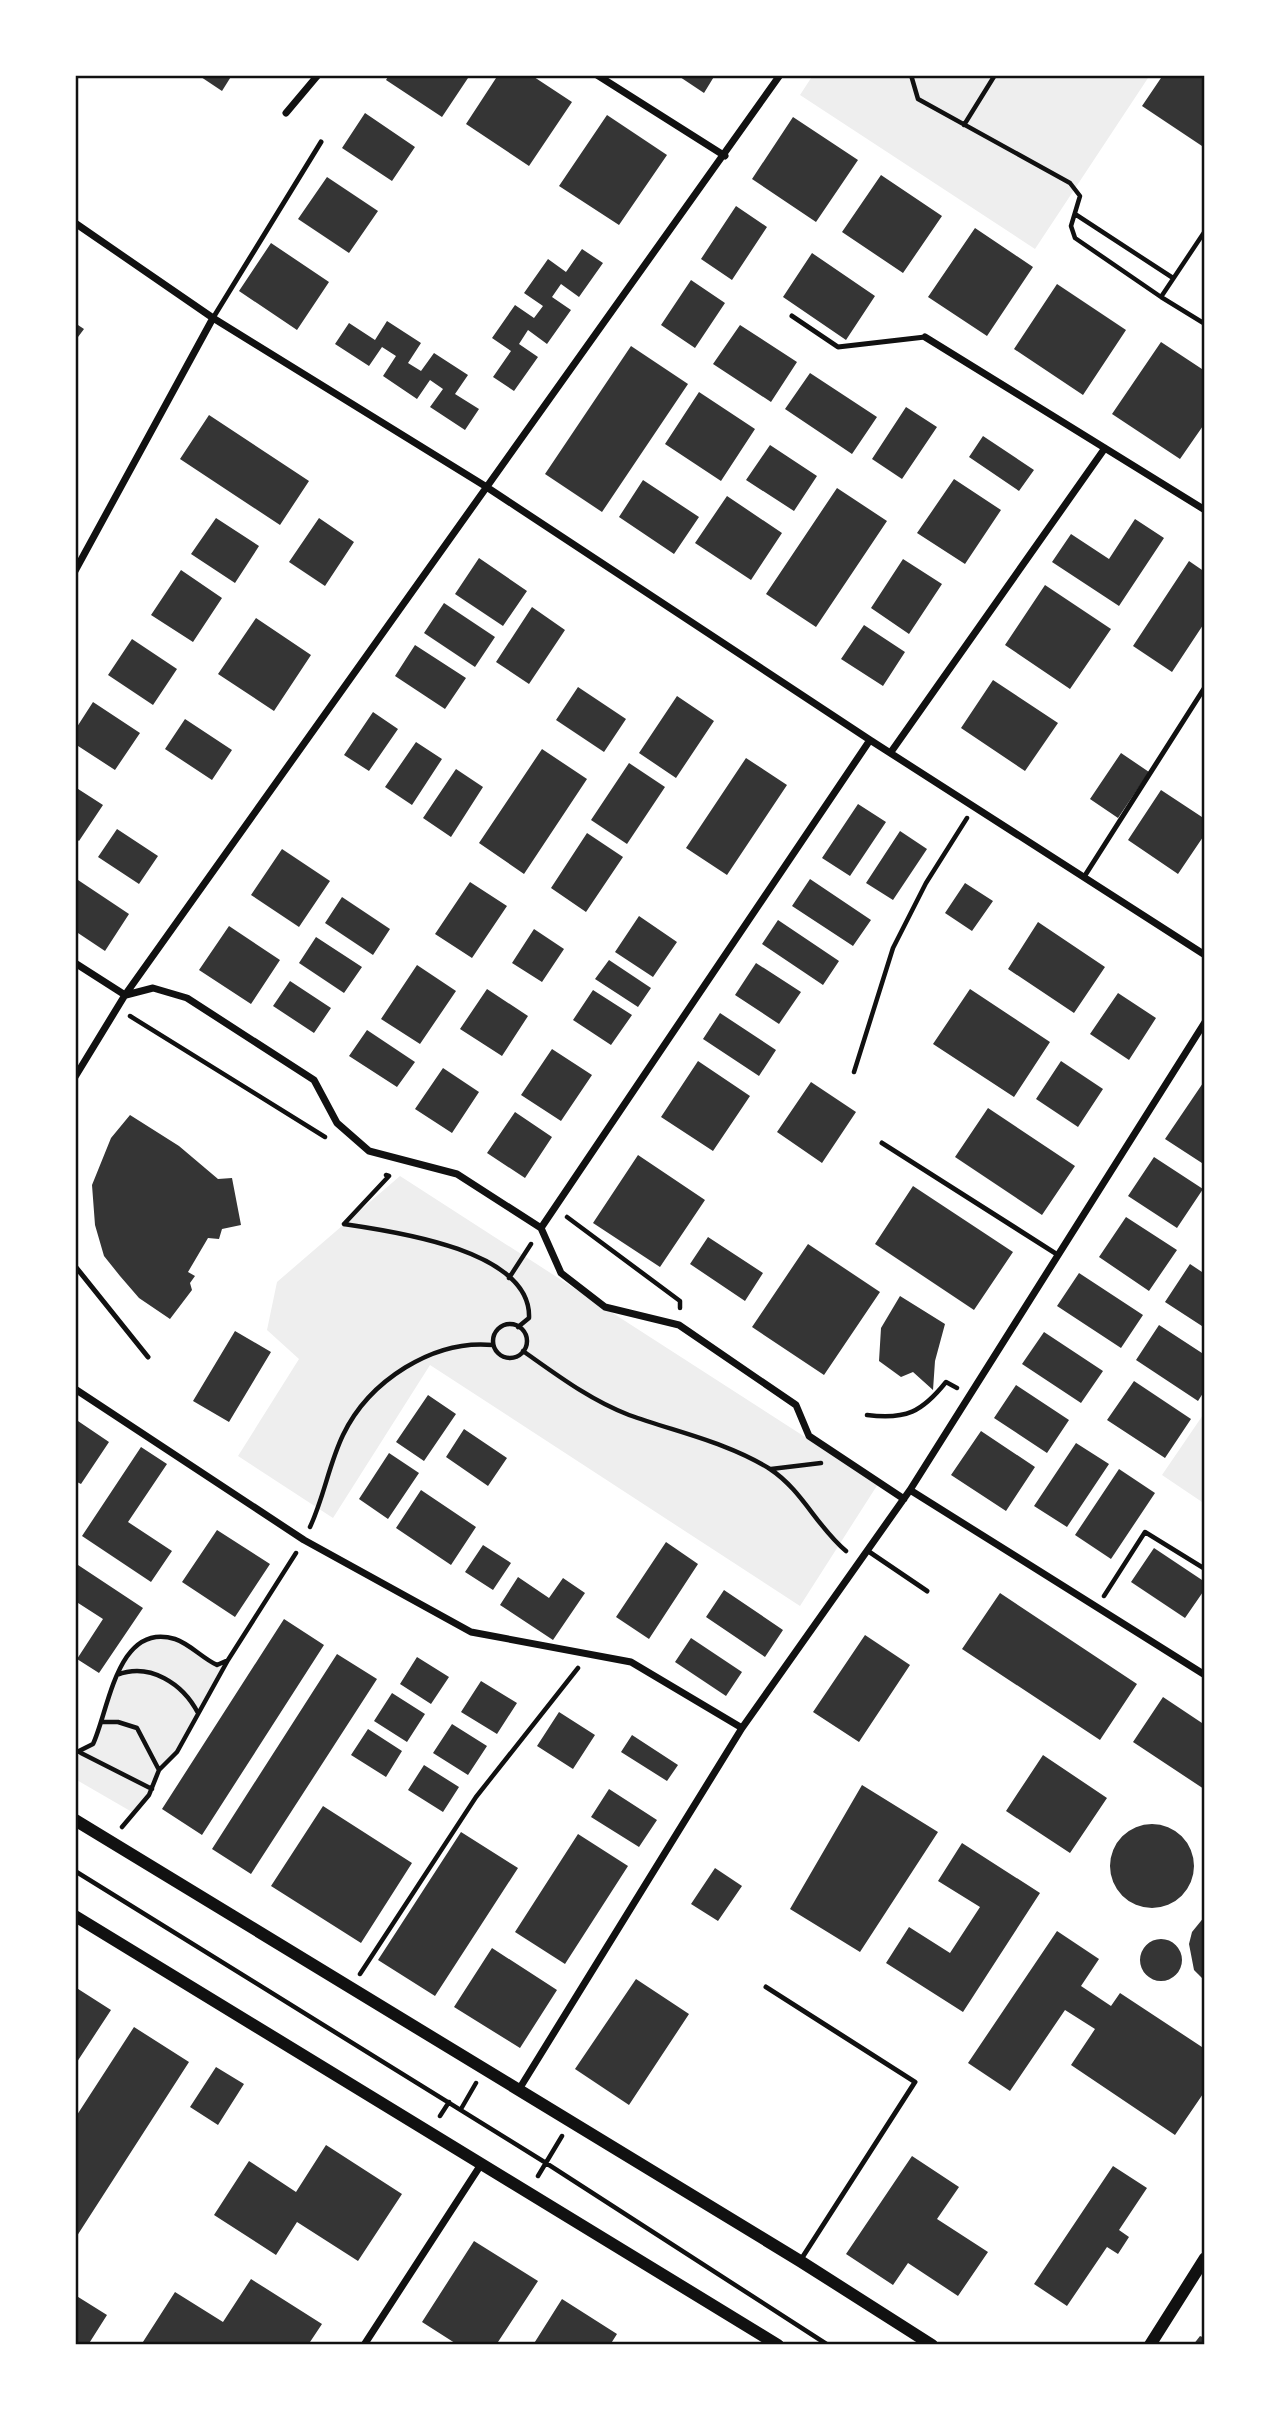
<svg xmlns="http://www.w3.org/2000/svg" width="1280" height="2420" font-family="Commissioner,sans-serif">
  <rect width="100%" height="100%" fill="#fff"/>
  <path fill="#eee" d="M813 75H1150L1035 249 800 95Z
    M400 1176 878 1484 800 1606 430 1365 333 1518 238 1456 299 1359 267 1330 277 1282Z
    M1205 1412V1504L1162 1475Z
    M162 1636 177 1640 217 1665 228 1660 177 1752 164 1765 149 1795 132 1812 75 1779V1753L93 1744C107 1702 113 1648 162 1636Z"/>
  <path fill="#353535" d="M198 75H232L222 91Z
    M389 75H470L442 117 386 80Z
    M498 75H531L572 102 529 166 466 124Z
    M677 75H715L704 93Z
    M1163 75H1205V141L1202 146 1142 106Z
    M365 113 415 147 392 181 342 148Z
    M607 115 667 155 619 225 559 186Z
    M793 117 858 160 816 222 752 179Z
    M881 175 942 216 903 273 842 232Z
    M327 177 378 211 349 253 298 219Z
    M736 206 767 227 732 280 701 259Z
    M975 228 1033 267 987 336 928 297Z
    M271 243 329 282 297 330 239 291Z
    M582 249 603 263 579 297 561 284 552 297 571 310 547 344 528 330 519 344 538 357 514 391 493 377 511 351 492 338 515 305 534 318 543 306 524 293 548 259 566 272Z
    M812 253 875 296 846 340 783 297Z
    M691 280 725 303 695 348 661 325Z
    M1057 284 1126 330 1083 395 1014 349Z
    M387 321 421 343 408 363 421 371 434 353 468 375 455 394 479 409 465 430 430 407 443 389 430 380 417 399 383 376 396 356 382 347 369 366 335 344 349 323 375 340Z
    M75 323 84 329 75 341Z
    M740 325 797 362 771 402 713 364Z
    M1161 342 1205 371V423L1180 459 1112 414Z
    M631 346 688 384 602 512 545 474Z
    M810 373 877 417 852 454 785 409Z
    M699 392 755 429 721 481 665 444Z
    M906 407 937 427 902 479 872 459Z
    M209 415 309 481 280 525 180 459Z
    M983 436 1034 470 1019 491 969 457Z
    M770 445 817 476 794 511 746 480Z
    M954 479 1001 510 965 564 917 533Z
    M643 480 699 517 674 554 619 517Z
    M837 488 887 521 816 627 766 594Z
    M727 496 782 533 751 580 695 543Z
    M216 518 259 546 235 583 191 554Z
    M319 518 354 542 325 586 289 562Z
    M1135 519 1164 538 1119 606 1052 562 1071 534 1109 559Z
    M479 558 527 591 503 626 455 594Z
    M903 559 942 584 909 634 871 608Z
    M1189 561 1205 572V622L1172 672 1133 646Z
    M181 570 222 598 193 642 151 615Z
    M1045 585 1111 629 1070 689 1005 645Z
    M444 603 495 637 475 667 424 633Z
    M532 607 565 630 529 684 496 662Z
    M256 618 311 655 274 711 218 674Z
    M864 625 905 652 883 686 841 659Z
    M132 639 177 669 153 705 108 675Z
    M415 645 466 678 445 709 395 676Z
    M993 680 1058 723 1025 771 961 728Z
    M578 687 626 719 604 752 556 720Z
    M677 696 714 721 676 778 639 753Z
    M93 702 140 733 115 770 75 744V730Z
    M373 712 398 729 369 771 344 755Z
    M185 719 232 750 212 780 165 749Z
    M416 742 442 759 412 805 385 787Z
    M542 749 587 779 524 874 479 843Z
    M1121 753 1149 772 1118 818 1090 799Z
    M746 758 787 785 727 875 686 848Z
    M629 763 665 787 627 844 591 820Z
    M456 769 483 787 451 837 423 818Z
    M75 787 103 805 79 841 75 838Z
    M1161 790 1205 819V834L1178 874 1128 840Z
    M858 804 886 822 850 876 822 858Z
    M117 829 158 856 139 884 98 857Z
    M900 831 927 849 893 900 866 883Z
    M587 833 623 857 586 912 551 888Z
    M282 849 330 881 299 927 251 895Z
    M75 878 129 914 105 951 75 931Z
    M810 879 871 920 853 946 792 906Z
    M470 882 507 906 472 958 435 934Z
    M965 883 993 901 972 931 945 913Z
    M342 897 390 929 373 955 325 923Z
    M639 916 677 942 653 977 615 952Z
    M778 920 839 961 823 985 762 944Z
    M1038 922 1105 967 1074 1013 1008 969Z
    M229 926 280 960 251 1004 199 970Z
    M534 929 564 949 542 982 512 963Z
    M316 937 362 967 344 993 299 963Z
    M609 960 651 988 638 1007 595 979Z
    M756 963 801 992 779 1024 735 995Z
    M417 965 456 991 420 1044 381 1019Z
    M290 981 331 1008 314 1033 273 1006Z
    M487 989 528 1016 502 1056 460 1029Z
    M970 989 1050 1042 1014 1097 933 1044Z
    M593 990 632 1015 611 1045 573 1020Z
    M1118 993 1156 1018 1129 1060 1090 1034Z
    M720 1013 776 1050 759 1076 703 1039Z
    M367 1030 415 1062 397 1087 349 1056Z
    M552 1049 592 1075 561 1121 521 1095Z
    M698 1061 750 1096 713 1151 661 1117Z
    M1061 1061 1103 1089 1078 1127 1036 1099Z
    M443 1068 479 1092 452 1133 415 1109Z
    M1205 1080V1165L1165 1139Z
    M811 1082 856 1112 822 1163 777 1132Z
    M988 1108 1075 1166 1042 1215 955 1157Z
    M515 1112 552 1137 525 1178 487 1153Z
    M130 1115 179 1146 218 1179 232 1178 241 1225 222 1229 219 1239 208 1238 188 1272 195 1276 190 1283 192 1290 170 1319 139 1298 120 1276 104 1256 95 1225 92 1185 111 1138Z
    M638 1155 705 1200 660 1267 593 1223Z
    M1154 1157 1203 1189 1177 1228 1128 1196Z
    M913 1186 1013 1252 974 1310 875 1244Z
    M1126 1217 1177 1250 1149 1291 1099 1257Z
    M708 1237 763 1273 745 1301 690 1264Z
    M808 1244 880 1292 824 1375 752 1327Z
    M1190 1264 1205 1274V1328L1165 1302Z
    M1079 1273 1143 1315 1121 1348 1057 1306Z
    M900 1296 945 1324 935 1361 933 1390 913 1372 901 1377 879 1361 881 1328Z
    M1159 1325 1205 1355V1390L1198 1401 1136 1360Z
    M235 1331 271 1352 229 1422 193 1401Z
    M1044 1332 1103 1371 1081 1403 1022 1364Z
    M1134 1381 1191 1419 1165 1458 1107 1420Z
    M1016 1385 1069 1420 1047 1453 994 1418Z
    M428 1395 456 1414 424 1461 396 1442Z
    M75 1419 109 1442 81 1484 75 1481Z
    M464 1429 507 1458 488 1486 446 1457Z
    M981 1431 1035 1467 1006 1511 951 1475Z
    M1076 1443 1109 1464 1067 1527 1034 1506Z
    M141 1447 167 1464 128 1522 172 1551 151 1582 82 1536Z
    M389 1453 419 1473 388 1519 359 1499Z
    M1119 1469 1155 1493 1111 1559 1075 1535Z
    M421 1490 476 1527 451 1565 396 1528Z
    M217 1530 270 1564 235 1617 182 1582Z
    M666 1542 698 1564 649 1639 616 1617Z
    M483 1545 511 1563 493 1590 465 1572Z
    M1154 1548 1205 1582V1589L1185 1618 1131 1582Z
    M75 1563 143 1608 99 1673 77 1659 103 1619 75 1601Z
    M518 1577 549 1598 563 1578 585 1593 553 1640 500 1605Z
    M724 1590 783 1630 765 1657 706 1617Z
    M1000 1593 1137 1684 1100 1740 962 1649Z
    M284 1619 324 1645 202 1835 162 1809Z
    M865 1635 910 1665 859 1742 813 1712Z
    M691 1638 742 1672 726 1696 675 1662Z
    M337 1654 377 1679 251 1874 212 1849Z
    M417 1657 449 1677 431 1704 400 1684Z
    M481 1681 517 1703 497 1734 461 1712Z
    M392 1693 425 1714 407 1742 374 1721Z
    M1163 1697 1205 1725 1204 1789 1133 1742Z
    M559 1712 595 1735 573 1769 537 1746Z
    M452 1724 487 1746 468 1775 433 1753Z
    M368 1729 402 1751 386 1777 351 1755Z
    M632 1735 678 1765 667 1781 621 1752Z
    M1043 1755 1107 1798 1070 1853 1006 1811Z
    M424 1765 459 1787 443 1812 408 1790Z
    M862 1785 938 1832 860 1952 790 1909Z
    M609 1789 657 1820 639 1847 591 1817Z
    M323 1806 412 1863 361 1943 271 1886Z
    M1110 1866a42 42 0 1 1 84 0a42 42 0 1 1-84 0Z
    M461 1832 518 1868 435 1996 378 1960Z
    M578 1834 628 1866 565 1964 515 1932Z
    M962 1843 1040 1893 963 2012 886 1963 909 1927 950 1953 980 1907 938 1881Z
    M715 1868 742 1886 718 1921 691 1904Z
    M1205 1916V1981L1194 1970 1189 1944 1192 1932Z
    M1057 1931 1099 1959 1081 1986 1111 2006 1120 1993 1205 2049V2091L1175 2135 1071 2065 1095 2029 1065 2010 1010 2091 968 2063Z
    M1140 1960a21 21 0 1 1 42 0a21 21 0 1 1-42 0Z
    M492 1948 557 1990 520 2048 454 2007Z
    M636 1979 689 2014 629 2105 575 2069Z
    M75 1987 111 2010 75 2065Z
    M134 2027 189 2062 75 2239V2118Z
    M216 2067 244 2084 218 2125 190 2107Z
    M326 2145 402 2194 358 2261 297 2222 276 2255 214 2215 249 2161 296 2192Z
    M912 2156 959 2187 937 2219 988 2252 958 2296 908 2263 893 2285 846 2254Z
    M1113 2166 1147 2188 1119 2230 1129 2237 1118 2254 1107 2247 1067 2306 1034 2284Z
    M474 2241 538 2281 496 2345H458L422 2322Z
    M251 2279 322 2324 308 2345H141L175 2292 223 2322Z
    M75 2295 107 2315 88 2345H75Z
    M562 2299 617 2334 610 2345H533Z
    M1200 2336 1205 2338V2345H1193Z"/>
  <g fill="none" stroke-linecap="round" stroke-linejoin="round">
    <path stroke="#111" stroke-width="4.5" d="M911 75 918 99 1070 183 1080 196 1071 226 1075 238 1161 297
      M964 125 995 75
      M1075 214 1173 278
      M1205 231 1161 297 1205 324
      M130 1016 325 1137
      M854 1072 893 948 926 883 967 818
      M567 1217 680 1301V1308
      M344 1224 389 1176 386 1175
      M344 1224C392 1231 532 1250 529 1318L518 1327
      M509 1278 531 1244
      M493 1341a17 17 0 1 1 34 0a17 17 0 1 1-34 0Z
      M523 1351C557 1375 590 1400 629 1415 676 1432 727 1442 770 1469 802 1490 817 1527 846 1551
      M867 1415C906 1420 922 1412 946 1382L957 1388
      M771 1469 821 1463
      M310 1527C324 1497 329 1464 343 1435 369 1381 433 1339 493 1345
      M1104 1596 1145 1532 1205 1569
      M117 1675C150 1662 183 1684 198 1713
      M103 1722H118L137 1728 159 1770
      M75 1753 93 1744C109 1710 117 1621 175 1639 190 1644 202 1658 217 1665L226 1661
      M81 1753 152 1789
      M122 1827 149 1795 159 1770 177 1752 228 1660 296 1553
      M75 1871 546 2163 828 2345
      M360 1974 476 1797 578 1668
      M461 2109 476 2083
      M440 2116 449 2102
      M538 2176 562 2136"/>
    <path stroke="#111" stroke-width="5" d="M792 316 838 347 925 337
      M213 318 321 142
      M1084 877 1205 687
      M882 1143 1058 1255
      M75 1266 148 1357
      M868 1551 927 1591
      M766 1987 915 2082 800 2261"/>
    <path stroke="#111" stroke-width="7" d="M597 75 725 156
      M286 113 318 75
      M75 223 213 318 485 486 870 740 1205 955
      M925 337 1205 510
      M75 571 213 318
      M891 752 1105 448
      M75 963 125 995
      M126 995 153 988 187 998 314 1080 337 1123 369 1151 457 1174 541 1228 561 1273 605 1307 679 1325 796 1405 809 1436 904 1499
      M75 1077 125 995 780 75
      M541 1228 870 740
      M75 1389 304 1540 471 1632 631 1662 742 1728
      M910 1490 1205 1675
      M518 2091 742 1728 910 1490 1205 1022
      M364 2345 482 2163"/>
    <path stroke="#111" stroke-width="12" d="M75 1820 800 2261 932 2345
      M75 1916 778 2345
      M1150 2345 1205 2258"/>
  </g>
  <rect width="1280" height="2420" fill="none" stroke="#ffffff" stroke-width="154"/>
  <rect x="77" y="77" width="1126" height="2266" fill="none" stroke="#111" stroke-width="2.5"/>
</svg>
